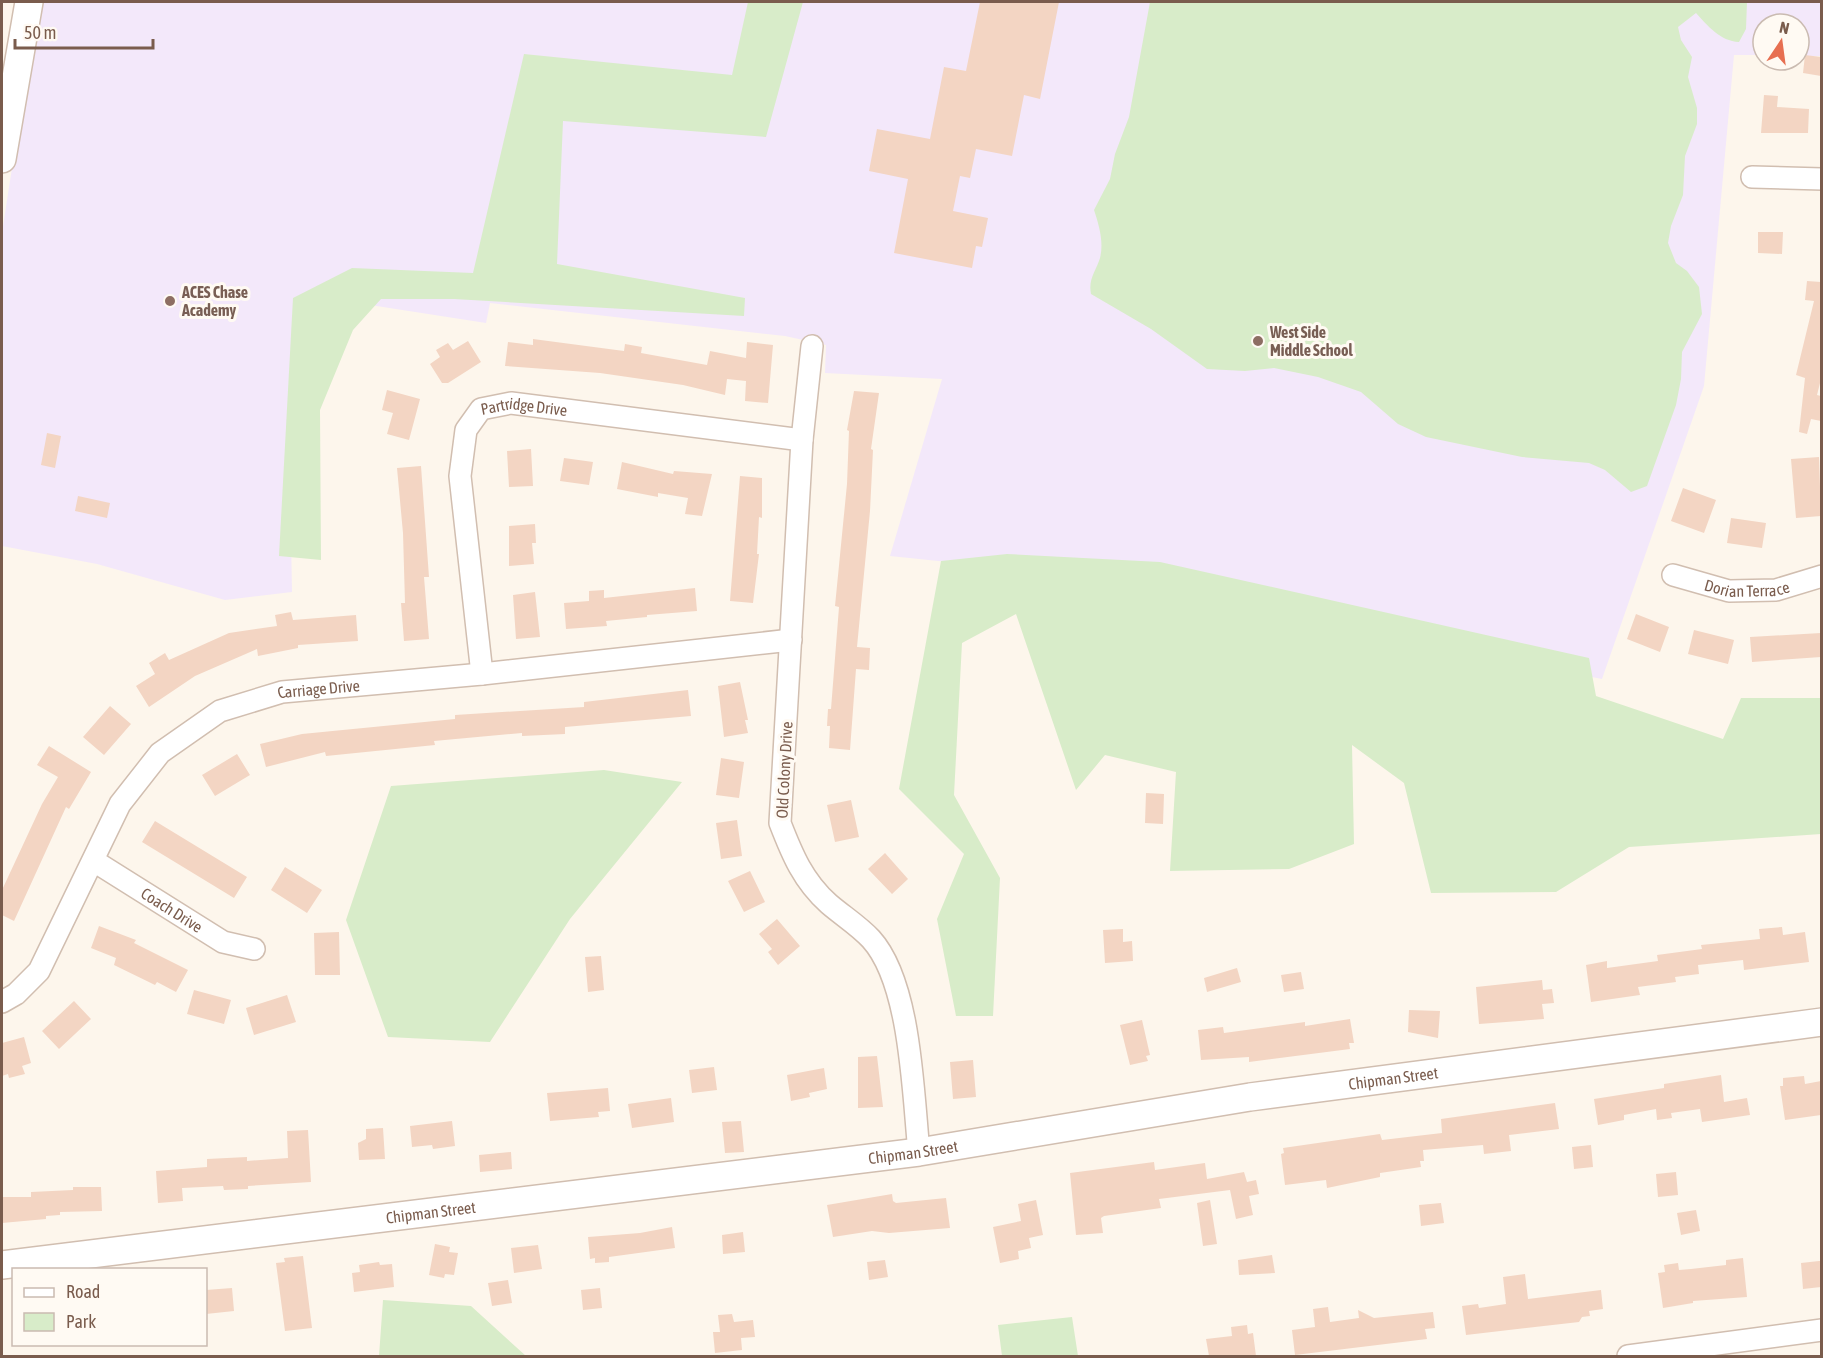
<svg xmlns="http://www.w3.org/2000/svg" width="1823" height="1358" font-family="'Asap Condensed',sans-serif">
  <rect width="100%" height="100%" fill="#fdf6ec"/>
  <path fill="#f3e8fa" d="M35 2H1821V56H1799V24H1763V55H1734L1704 386 1602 679 1300 620 1114 579 890 556 942 379 825 373 826 345 785 336 490 303 486 323 338 300 310 346 291 537 292 592 225 600 97 564 2 546V233L33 31Z"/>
  <path fill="#d8ecc9" d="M748 2H803L766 137 563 121 557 264 745 298 744 316 454 299H381L353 330 320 410 321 560 279 556 293 298 352 268 473 273 524 54 732 75Z
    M1150 2H1747L1746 29 1739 42C1720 41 1708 26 1696 13L1678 27 1681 40 1692 57 1688 77 1697 108V124L1685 156 1683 195 1671 226 1668 243 1676 263 1687 271 1699 287 1702 314 1682 352 1681 379 1676 405 1647 486 1631 492 1605 470 1589 463 1522 457 1426 437 1398 424 1361 392 1318 377 1274 368 1245 371 1207 369 1151 329 1091 294C1088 279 1096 271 1100 258 1104 242 1099 225 1094 210L1110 179 1115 154 1129 117Z
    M1007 554 1160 562 1589 658 1596 696 1723 739 1741 698H1821V834L1629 847 1556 892 1431 893 1404 783 1352 745 1354 844 1289 869 1170 871 1176 772 1105 755 1076 790 1016 614 962 643 954 795 1000 878 993 1016H956L937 919 964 854 899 789 941 561Z
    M604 770 682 782 570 919 490 1042 388 1037 346 920 391 786Z
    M383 1300 471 1306 526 1356H379Z
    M1072 1317 1078 1356H1002L998 1325Z"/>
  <path fill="#f3d5c3" d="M980 2H1059L1040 99 1024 95 1012 156 976 149 970 178 960 176 953 211 988 218 982 247 976 246 972 268 894 253 908 179 869 171 877 129 930 139 944 67 966 71Z
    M1805 55 1821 57V76L1803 73Z
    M1764 95 1778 96 1777 107 1809 109 1808 133H1761Z
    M1758 232H1783L1782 254 1758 253Z
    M1807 281 1821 282V379L1817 395 1821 396V421L1811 419 1807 434 1799 432 1805 378 1796 375 1814 301 1805 300Z
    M533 339 624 351 625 344 642 347 641 353 707 365 710 351 746 358 747 342 773 345 768 403 745 401 746 381 727 379 725 395 683 385 600 373 505 366 508 342 533 345Z
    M468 341 481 362 448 383H442L430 364 440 357 436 350 448 343 453 350Z
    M387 390 420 399 409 440 387 434 393 413 382 410Z
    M854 391 879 393 871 449 873 450 870 511 857 647 870 648 869 670 856 669 850 750 829 748 830 726H827L828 709H831L839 607 835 606 847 484 849 431 847 430Z
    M47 433 61 436 55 468 41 465Z
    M531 449 533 486 509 487 507 451Z
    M1819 457 1821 516 1796 518 1791 459Z
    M564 458 593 462 589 485 560 481Z
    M622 462 673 474 674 471 712 474 702 516 685 514 688 498 658 493V497L617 489Z
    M421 466 429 577H424L429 639 404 641 401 603H405L403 533 397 468Z
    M740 476 762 478V518L759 517 757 554H759L753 603 730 601Z
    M1683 488 1716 500 1704 533 1671 521Z
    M78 496 110 503 107 518 75 511Z
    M1731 518 1766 523 1762 548 1727 543Z
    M535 524 536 543H532L534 564 509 566V526Z
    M695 588 697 611 647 615V617L606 621 607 626 566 629 564 603 589 601V591L604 590V598Z
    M535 592 540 637 516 639 513 595Z
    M291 612 293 620 356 615 358 641 298 645V648L258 656 257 649 195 676 149 707 136 686 155 674 149 663 165 653 169 660 229 633 277 626 275 615Z
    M1636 614 1669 627 1660 652 1627 639Z
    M1694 630 1734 640 1728 664 1688 654Z
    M1821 633V657L1752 662 1750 637Z
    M740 682 748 720H745L748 733 724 737 718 686Z
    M688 690 691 716 565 727V734L522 736V733L434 741 435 745 326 756 325 752 266 767 260 744 302 734 455 719V715L584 707V702Z
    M110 706 131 724 104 755 83 737Z
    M49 746 91 772 69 809 66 807 14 921 2 915V890L42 804 58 777 37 765Z
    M237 754 250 775 215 796 202 775Z
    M721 758 744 762 739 798 716 795Z
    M1146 793 1164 794 1163 824 1145 823Z
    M851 800 859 837 835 842 827 805Z
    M737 820 742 856 721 859 716 823Z
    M155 821 247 877 234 898 142 842Z
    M885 853 908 879 892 894 868 869Z
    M285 867 322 890 307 913 271 890Z
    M750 871 765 902 744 912 728 881Z
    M777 919 800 946 778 965 768 952 772 949 759 934Z
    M99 926 136 940 134 943 188 970 176 992 157 982 155 985 114 965 116 958 91 948Z
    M1782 927 1783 935 1805 932 1809 962 1744 970 1743 960 1698 965 1699 974 1675 977 1676 982 1638 987 1640 995 1591 1002 1586 965 1607 961V968L1658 961 1657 955 1702 949 1701 945 1760 939 1759 929Z
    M1123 929V942L1132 941 1133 961 1105 963 1103 930Z
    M339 932 340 975H315L314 933Z
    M601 956 604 990 588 992 585 957Z
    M1237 968 1241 982 1207 992 1204 978Z
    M1301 972 1304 989 1284 992 1281 975Z
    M1542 980 1543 990 1552 989 1554 1003 1542 1004 1544 1019 1479 1024 1476 987Z
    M194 990 231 1000 224 1024 187 1014Z
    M287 995 296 1022 254 1035 246 1008Z
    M74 1001 91 1019 59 1049 42 1031Z
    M1409 1010 1440 1011 1438 1038 1408 1032Z
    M1350 1019 1354 1043H1349L1350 1049 1249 1062V1057L1201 1060 1198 1030 1223 1027 1224 1033 1305 1022V1026Z
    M1142 1020 1150 1055 1146 1056 1148 1061 1130 1065 1120 1025Z
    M24 1037 31 1063 22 1066 25 1074 9 1078 8 1074 2 1076V1043Z
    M877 1056 883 1107 858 1108V1057Z
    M973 1060 976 1097 953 1099 950 1062Z
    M714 1067 717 1090 692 1093 689 1070Z
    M824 1068 827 1089 809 1093 810 1097 791 1101 787 1075Z
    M1721 1075 1724 1102 1747 1098 1750 1115 1702 1122 1700 1109 1671 1113 1672 1118 1657 1120 1656 1109 1624 1115V1120L1598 1125 1594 1099 1664 1088V1084Z
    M1804 1076 1805 1084 1821 1081V1115L1785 1120 1780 1086H1783V1078Z
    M608 1088 610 1111 598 1112 599 1117 550 1121 547 1093Z
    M671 1098 674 1122 632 1128 628 1104Z
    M1555 1103 1559 1129 1509 1135 1511 1151 1484 1154 1483 1145 1423 1150 1424 1161H1420L1421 1167 1380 1173V1177L1327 1188 1326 1180 1285 1185 1281 1154 1284 1153 1283 1148 1380 1134 1382 1140 1442 1133 1441 1119Z
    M452 1121 455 1146 433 1149 432 1145 412 1147 410 1126Z
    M741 1121 744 1152 725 1153 722 1122Z
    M383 1128 385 1159 359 1160 358 1143 366 1139V1129Z
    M308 1130 311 1182 248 1186V1189L224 1190 223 1186 182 1188 183 1201 158 1203 156 1171 207 1167V1159L247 1157V1161L288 1158 287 1131Z
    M1591 1145 1593 1167 1574 1169 1572 1147Z
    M511 1152 512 1169 480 1172 479 1155Z
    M1154 1162 1155 1170 1205 1163 1207 1179 1244 1172 1247 1182 1256 1180 1259 1194 1249 1196 1253 1215 1236 1219 1230 1190 1159 1199 1161 1208 1104 1216 1101 1218 1103 1233 1076 1235 1070 1173Z
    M1676 1172 1678 1195 1658 1197 1656 1174Z
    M73 1187H101L102 1211 60 1212V1215L46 1216V1219L2 1223V1197H31V1192L73 1190Z
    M892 1194 893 1201 896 1203 946 1198 950 1228 889 1233 872 1231 833 1237 827 1205Z
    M1036 1200 1043 1235 1029 1238 1031 1248 1018 1251 1019 1259 1000 1263 993 1227 1021 1221 1018 1204Z
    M1210 1200 1217 1244 1203 1246 1197 1203Z
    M1441 1203 1444 1223 1421 1226 1419 1205Z
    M1696 1210 1700 1231 1681 1235 1677 1213Z
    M672 1227 675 1248 609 1257V1262L595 1263V1258L590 1259 588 1237 640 1233Z
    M743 1232 745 1252 723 1254 722 1235Z
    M435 1244 450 1247 449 1252 458 1253 454 1275 445 1274 444 1278 429 1275Z
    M538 1245 542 1269 514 1273 511 1248Z
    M1272 1255 1275 1273 1239 1275 1238 1260Z
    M303 1256 312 1328 285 1331 276 1263 285 1262 284 1258Z
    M1743 1258 1747 1297 1693 1301V1303L1663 1308 1658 1273 1665 1272 1664 1265 1678 1263 1679 1270 1691 1269 1726 1265V1260Z
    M885 1260 888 1277 869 1280 867 1262Z
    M1819 1261H1821V1287L1803 1289 1801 1263Z
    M379 1262 380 1265 392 1264 394 1287 354 1292 352 1273 360 1272 359 1265Z
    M1525 1274 1528 1299 1601 1290 1603 1309 1589 1311 1590 1316 1582 1317 1579 1322 1466 1335 1462 1306 1478 1304 1479 1308 1506 1304 1503 1277Z
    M508 1280 512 1303 492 1306 488 1283Z
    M232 1288 234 1311 206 1314V1290Z
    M600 1288 602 1308 583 1310 581 1290Z
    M1328 1307 1330 1322 1359 1318 1358 1310 1374 1318 1433 1312 1435 1328 1425 1329 1427 1339 1295 1355 1292 1330 1315 1327 1313 1309Z
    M732 1314 734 1322 753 1320 755 1337 741 1338 742 1350 715 1353 713 1332H720L718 1315Z
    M1247 1325 1248 1334 1253 1333 1256 1356H1209L1206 1339 1232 1336 1231 1327Z"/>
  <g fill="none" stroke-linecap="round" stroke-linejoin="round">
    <defs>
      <g id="minor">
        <path d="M1752 177 1822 179"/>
        <path d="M812 346 802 440 780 823C792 854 803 881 829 904 843 916 859 926 871 939 911 983 913 1094 919 1152"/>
        <path id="s1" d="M1673 575 1729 591 1776 590 1822 576"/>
        <path id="s2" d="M482 674 460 476 466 430 481 409 511 403 802 440"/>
        <path id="s3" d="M94 861 223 942 254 949"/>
        <path id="s4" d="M2 1002 16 994 39 971 120 804 160 753 220 711 282 692 482 674 791 640"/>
        <path d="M1628 1356 1822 1330"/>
      </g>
      <g id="tertiary">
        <path d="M2 159 29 2"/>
        <path id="s5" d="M2 1265 919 1152 1250 1097 1822 1022"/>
      </g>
    </defs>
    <use href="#minor" stroke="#d1beb0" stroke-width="24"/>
    <use href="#tertiary" stroke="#d1beb0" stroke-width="30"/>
    <use href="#minor" stroke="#fff" stroke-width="21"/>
    <use href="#tertiary" stroke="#fff" stroke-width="27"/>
  </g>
  <g fill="#8d6e63" stroke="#fffaf3" stroke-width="2">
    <circle cx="170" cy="301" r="6"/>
    <circle cx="1258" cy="341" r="6"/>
  </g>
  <g text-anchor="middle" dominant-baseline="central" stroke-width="6" stroke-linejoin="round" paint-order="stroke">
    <g font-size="16" font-weight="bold" fill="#785e54" stroke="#fffaf3" text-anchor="start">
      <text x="182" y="292">ACES Chase<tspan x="182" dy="18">Academy</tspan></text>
      <text x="1270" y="332">West Side<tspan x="1270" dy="18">Middle School</tspan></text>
    </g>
    <g font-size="16" fill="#7a5c4d" stroke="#fffaf3">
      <text stroke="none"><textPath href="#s2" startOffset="315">Partridge Drive</textPath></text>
      <text stroke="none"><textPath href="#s1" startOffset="76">Dorian Terrace</textPath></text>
      <text stroke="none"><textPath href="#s4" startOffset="474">Carriage Drive</textPath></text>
      <text transform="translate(784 770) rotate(-87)">Old Colony Drive</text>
      <text stroke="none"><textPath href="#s3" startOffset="92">Coach Drive</textPath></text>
      <text stroke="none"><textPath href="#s5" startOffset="1404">Chipman Street</textPath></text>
      <text stroke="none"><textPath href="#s5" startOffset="918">Chipman Street</textPath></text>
      <text stroke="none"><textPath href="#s5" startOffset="432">Chipman Street</textPath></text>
    </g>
  </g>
  <rect width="1823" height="1358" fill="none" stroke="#7a5c4d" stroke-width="6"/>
  <rect x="12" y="1268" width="195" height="78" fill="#fffaf3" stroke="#cabbb1" stroke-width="1.5"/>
  <rect x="24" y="1288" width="30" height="9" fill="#ffffff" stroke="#cabbb1" stroke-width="1.5"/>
  <text x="66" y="1298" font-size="18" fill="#7a5c4d">Road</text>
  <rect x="24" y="1313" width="30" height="18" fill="#d8ecc9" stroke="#cabbb1" stroke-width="1.5"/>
  <text x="66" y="1328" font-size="18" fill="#7a5c4d">Park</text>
  <g transform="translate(1781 42) rotate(13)"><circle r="28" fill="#fffaf3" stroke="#cabbb1" stroke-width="1.5"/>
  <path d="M0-4.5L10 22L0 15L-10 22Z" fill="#e76f51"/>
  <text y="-9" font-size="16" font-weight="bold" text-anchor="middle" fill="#7a5c4d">N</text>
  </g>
  <path d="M15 39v9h138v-9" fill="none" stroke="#7a5c4d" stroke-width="3"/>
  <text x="24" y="39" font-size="18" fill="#7a5c4d" stroke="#fffaf3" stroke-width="4.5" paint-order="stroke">50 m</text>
</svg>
